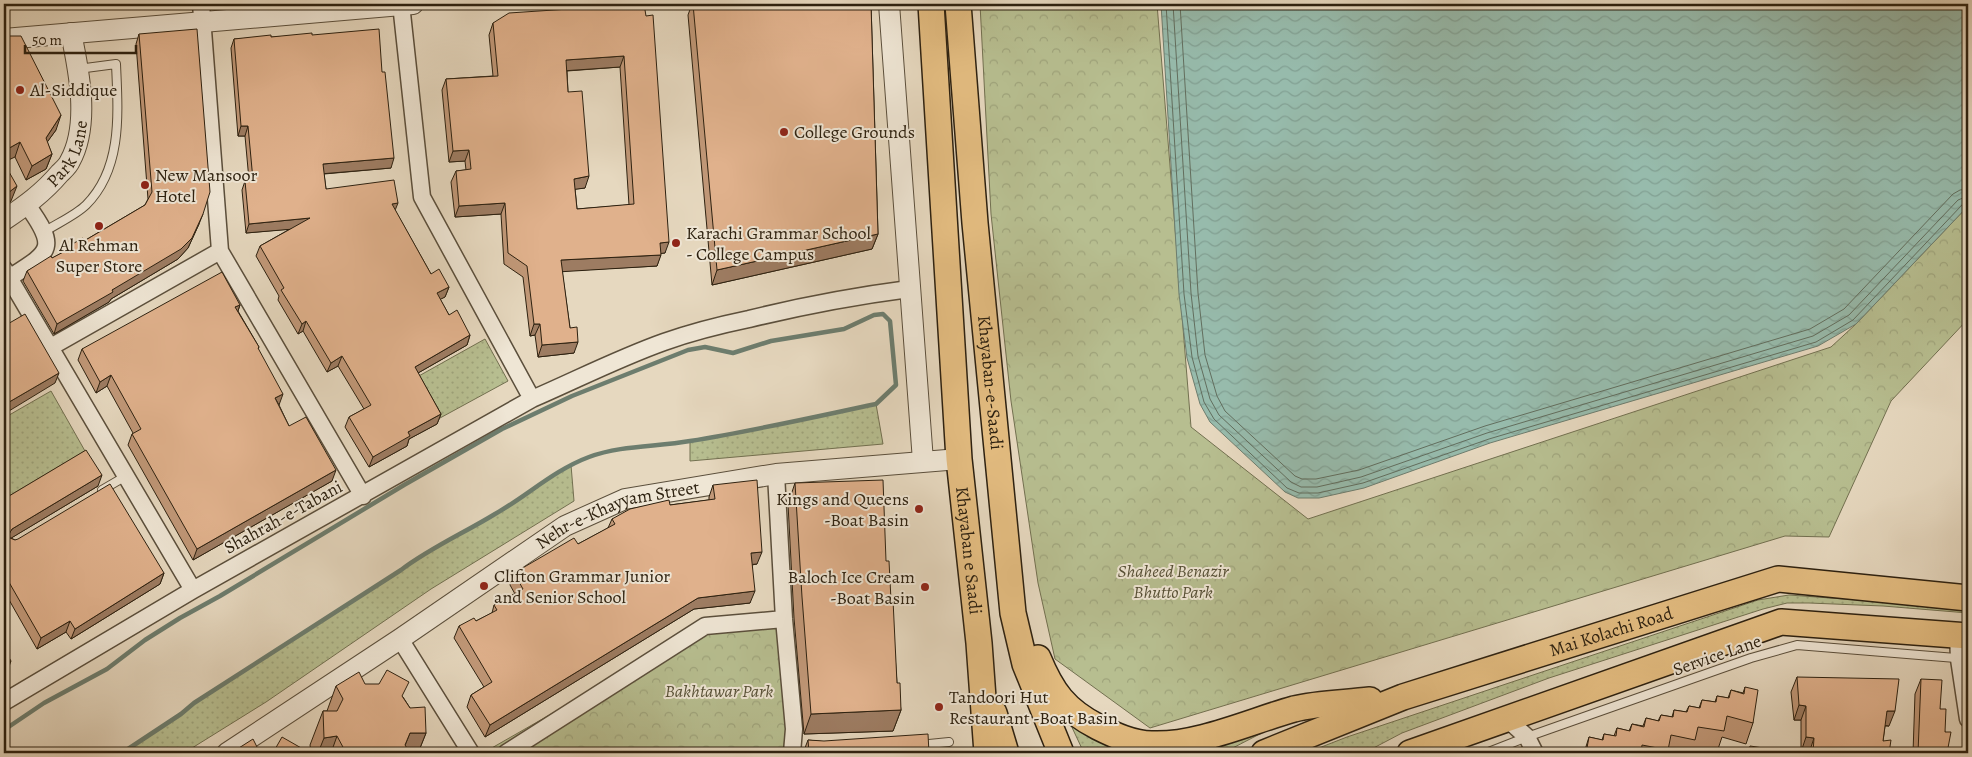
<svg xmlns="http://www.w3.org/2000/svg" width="1972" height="757" font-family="Alegreya,serif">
  <defs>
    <pattern id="grass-dots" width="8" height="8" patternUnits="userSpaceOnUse" patternTransform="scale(1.25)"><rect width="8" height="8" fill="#b7be90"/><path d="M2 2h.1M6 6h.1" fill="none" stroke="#9ea37b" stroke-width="1.8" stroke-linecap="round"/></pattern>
    <pattern id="park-crowns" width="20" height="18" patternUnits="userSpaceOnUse" patternTransform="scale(1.25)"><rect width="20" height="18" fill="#b7be90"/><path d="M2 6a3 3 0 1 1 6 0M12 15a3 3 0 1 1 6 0" fill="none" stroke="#9ea37b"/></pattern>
    <pattern id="water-waves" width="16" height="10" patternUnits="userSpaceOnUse" patternTransform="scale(1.25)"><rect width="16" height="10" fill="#97bbac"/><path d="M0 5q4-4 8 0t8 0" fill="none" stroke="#82a093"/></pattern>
  </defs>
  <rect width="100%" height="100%" fill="#e6d8bf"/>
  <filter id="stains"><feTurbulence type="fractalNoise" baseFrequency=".004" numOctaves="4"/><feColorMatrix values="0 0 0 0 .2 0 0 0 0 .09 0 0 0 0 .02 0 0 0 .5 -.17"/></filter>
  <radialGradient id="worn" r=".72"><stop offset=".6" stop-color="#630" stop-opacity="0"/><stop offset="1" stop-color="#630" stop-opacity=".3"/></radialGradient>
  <path fill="url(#grass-dots)" stroke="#727050" d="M485 339 508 381 440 418 417 377Z
    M51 391 85 451 4 499V418Z
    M876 404 883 444 690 461V442Z
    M571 465 574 501 431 589 266 702 184 753H122L181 714 194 703 401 570C431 547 465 533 497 513 522 498 545 481 571 465Z
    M1789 595 1968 608V613L1883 606 1809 603H1787L1763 609 1549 678 1402 733 1364 753H1306L1347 737 1758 600Z
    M1069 721 1147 753H1084Z
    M1285 721 1223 753H1170Z"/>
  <path fill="url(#park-crowns)" stroke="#727050" d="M980 4H1157L1191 427 1308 519 1831 347 1856 324 1968 206V319L1891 401 1829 537 1785 536 1150 728 1055 659 1038 583 1011 401 991 214Z
    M776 614 787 720 783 753H483L705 626Z"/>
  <path fill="url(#water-waves)" stroke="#6d7d6e" d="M1161 4H1968V206L1856 324 1818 346 1490 443 1364 488 1319 498H1298L1285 492 1210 422 1200 404 1187 358 1179 294Z"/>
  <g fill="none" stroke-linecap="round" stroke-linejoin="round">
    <path stroke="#626e5e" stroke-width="1" d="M1166 4 1184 294 1192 357 1204 402 1214 419 1287 488 1299 493H1318L1363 483 1489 439 1816 342 1853 320 1962 205 1968 203
      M1173 4 1191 293 1198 356 1210 399 1219 415 1291 482 1301 487H1317L1361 477 1487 433 1813 336 1849 315 1958 200 1968 196
      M1180 4 1198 293 1205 355 1217 396 1225 411 1295 476 1302 479H1316L1359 470 1485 426 1810 329 1844 309 1953 194 1960 190 1968 189"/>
    <path stroke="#6d7d6e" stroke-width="4.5" d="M4 730 44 703 107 669 145 640 180 618 220 596 404 485 502 429 572 396 688 350 705 347 733 353 771 341 844 329 874 315 883 314 890 321 896 385 876 404C814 417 753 431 690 441 657 447 621 445 589 457 554 470 527 496 495 514 464 533 430 548 401 570L194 703 181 714 122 753"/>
    <defs>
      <path id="service" d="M44 232C56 224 76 215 86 205 123 168 118 112 116 64L78 69
        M102 490 126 476
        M919 745 949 742
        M1486 753 1527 737 1751 658 1797 645 1968 659"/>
      <path id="minor" d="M201 4 220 251 363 496
        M4 269 193 590
        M9 278C50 252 59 249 27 205
        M49 348 220 251
        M532 399C576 380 619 358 664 342 692 332 720 325 749 319 802 306 855 296 909 289
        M776 474 784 619 794 729 792 753
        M1958 635 1959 659 1968 719
        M400 639 471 753
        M4 702 193 590 532 399 422 197 401 4
        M1507 719 1527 737 1535 753
        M506 753 705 626 784 619"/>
      <g id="tertiary">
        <path d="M889 4 923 461"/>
        <path d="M4 39 413 4"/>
        <path id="s1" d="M4 220C25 206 43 193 60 173 63 170 68 166 70 161 90 125 79 71 71 33"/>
        <path id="s2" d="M227 753 400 639 565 526 625 499 776 474 959 459"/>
      </g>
      <g id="primary">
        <path id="s3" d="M931 4 959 459 979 643 987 753"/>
        <path id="s4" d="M958 4 975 223 1013 613 1025 664 1061 753"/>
        <path d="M1038 658C1052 692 1065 710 1098 727 1114 735 1133 744 1152 744 1197 746 1251 721 1294 709 1318 703 1345 703 1370 700"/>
        <path d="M994 713 1006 753"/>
        <path id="s5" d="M1264 753 1403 697 1778 579 1968 598"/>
        <path d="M1410 753 1781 622 1968 636"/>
      </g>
    </defs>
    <use href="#service" stroke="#5b4f3c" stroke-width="10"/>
    <use href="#minor" stroke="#5b4f3c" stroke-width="19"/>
    <use href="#tertiary" stroke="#5b4f3c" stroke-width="22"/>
    <use href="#primary" stroke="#2d2110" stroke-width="28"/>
    <use href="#service" stroke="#efe6d5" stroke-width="8"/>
    <use href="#minor" stroke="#efe6d5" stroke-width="16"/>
    <use href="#tertiary" stroke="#efe6d5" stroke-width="20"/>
    <use href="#primary" stroke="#e3bc80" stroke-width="25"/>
  </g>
  <path fill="#c19878" stroke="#2d2110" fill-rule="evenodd" d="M644 4 665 253H661L657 266 562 271 570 328 574 353 538 357 535 335 530 336 523 277 504 264 501 214 455 217 451 182 456 171 466 170 465 161 449 162 442 90 446 79 493 76 489 35 493 23ZM620 67 629 205 577 209 575 189 585 188 568 92 567 71Z
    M692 4H871L878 234 872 249 712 285 688 15Z
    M139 34 199 224 188 248 178 259 111 299 109 302 54 334 23 281 27 271 66 251 67 247 84 241 145 205 148 199 136 44Z
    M312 35 391 168 324 174 326 189 395 210 431 274 449 287 445 297 440 299 449 315 470 335 467 345 418 373 441 414 437 424 409 439 407 446 369 467 345 427 349 417 364 409 338 366 327 372 303 331 298 334 278 300 279 296 256 256 260 246 290 229 246 233 242 190 245 181 249 180 245 136H238L231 48 234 39Z
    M4 39 56 130 47 142 52 154 46 169 26 180 15 157Z
    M240 305 238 311 259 347 258 350 279 405 289 426 332 481 193 560 128 445 132 434 133 433 107 386 96 393 78 360 82 349Z
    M795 483 886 561 891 600 897 683 901 710 893 731 804 734 794 618 788 504Z
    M713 485 757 564 752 565 750 603 694 609 485 737 467 707 471 695 484 687 454 638 459 626 476 621 492 613 494 605 515 594 510 585 514 573 578 544 608 528 612 519 670 505 709 500V497Z
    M98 486 11 538 15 540 164 573 160 584 71 639 66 632 37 649 4 591V499Z
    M1797 677 1889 726H1885L1883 741 1889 753H1809L1801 752V720H1794L1791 692Z
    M1921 679 1940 709 1945 732 1947 753H1913L1915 694Z
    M336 686 403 697 426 733 418 753H311L310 745 323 711H327Z
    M1745 687 1753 723 1746 744 1722 737 1717 752 1692 748 1690 753H1584L1589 737 1602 740 1604 734 1614 736 1617 728 1629 731 1632 724 1643 726 1646 718 1658 721 1661 715 1672 717 1674 710 1686 712 1689 706 1699 708 1702 700 1715 702 1717 696 1728 698 1731 690 1743 693Z
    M808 740 929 753H803Z"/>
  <path fill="#9d7c62" stroke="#2d2110" d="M624 56 620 67 562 71 566 60Z
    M61 115 56 130 40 152 46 138Z
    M241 126H248L245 136H238Z
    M20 142 15 157 4 162V151Z
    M469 150 465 161 449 162 453 151Z
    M52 154 46 169 26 180 32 166Z
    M394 158 391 168 320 174 323 164Z
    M589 176 585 188 570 190 574 179Z
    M17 186 11 201 4 207V196Z
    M398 203 394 213 392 204Z
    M505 203 501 214 455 217 459 206Z
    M203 214 199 224 188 248 178 259 111 299 109 302 54 334 57 324 112 290Z
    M310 218 306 228 246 233 249 224Z
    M878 234 872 249 712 285 717 270Z
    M669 242 665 253 656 254 660 243Z
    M661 255 657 266 557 272 561 260Z
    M449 287 445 297 433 303 437 293Z
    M240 305 236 316 235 307Z
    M306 321 303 331 298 334 302 324Z
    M534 324H540L535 335 530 336Z
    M470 335 467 345 411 377 415 367Z
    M578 342 574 353 538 357 542 345Z
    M342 356 338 366 327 372 331 363Z
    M59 373 55 383 4 414V405Z
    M111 375 107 386 96 393 100 382Z
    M283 394 279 405 275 398Z
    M441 414 437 424 409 439 407 446 369 467 373 457 408 432Z
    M336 470 332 481 193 560 197 549Z
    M102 475 98 486 8 540 9 534 12 529Z
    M762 552 757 564 746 565 751 553Z
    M164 573 160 584 71 639 75 629Z
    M755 591 750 603 694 609 485 737 490 725 698 598Z
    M70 621 66 632 37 649 41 638Z
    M11 661 7 672 4 674V666Z
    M1799 705 1806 706 1801 720H1794Z
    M901 710 893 731 804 734 811 714Z
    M1887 711H1895L1889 726 1881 725Z
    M410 733H426L418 753H402Z
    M337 736 331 753H318L324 738Z
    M1806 737 1814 738 1809 753 1801 752Z"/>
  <path fill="#e0b18c" stroke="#2d2110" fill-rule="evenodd" d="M644 4 646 16 653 15 669 242 660 243 661 255 561 260 570 328 577 327 578 342 542 345 540 324H534L527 266 508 253 505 203 459 206 456 171 471 169 469 150 453 151 446 79 498 76 493 23 509 13ZM624 56 634 204 577 209 574 179 589 176 582 91 568 92 566 60Z
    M693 4H871L878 234 717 270Z
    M197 29 210 192 203 214 192 238 181 249 112 290 113 292 57 324 27 271 51 256 52 258 69 249 67 247 83 238 84 241 145 205 152 192 139 34Z
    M379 29 382 72H385L394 158 323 164 326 189 394 180 398 203 392 204 431 274 439 269 449 287 437 293 449 315 457 310 470 335 415 367 441 414 408 432 410 436 373 457 349 417 371 405 342 356 331 363 306 321 302 324 281 290 284 288 260 246 310 218 249 224 245 181 253 180 248 126H241L234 39 271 35V37L312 33V35Z
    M10 36H21L61 115 46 138 52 154 32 166 20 142 4 151V39Z
    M4 163 17 186 4 196Z
    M222 272 240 305 235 307 259 347 258 348 283 394 275 398 289 426 306 417 336 470 197 549 132 434 141 429 111 375 100 382 82 349Z
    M25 314 59 373 4 405V321L6 325Z
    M86 450 102 475 12 529 9 534 10 538 15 540 18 539 110 484 164 573 75 629 70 621 41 638 6 577 4 578V523L7 521 4 516V499Z
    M757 480 762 552 751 553 755 591 698 598 490 725 471 695 492 682 459 626 474 618 476 621 497 610 494 605 523 589 514 573 574 538 578 544 615 524 612 519 630 509 669 500 670 505 715 499 713 485Z
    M883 480 886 561H889L891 600H893L897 683H900L901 710 811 714 802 597 795 483Z
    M4 649 11 661 4 666Z
    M387 670 409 682 402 696 410 708 425 707 426 733H410L405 745 410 753H342L344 749 337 736 324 738 323 711H337L343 699 336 686 359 672 365 684H379Z
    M1797 677 1899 679 1895 711H1887L1883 741 1891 740 1889 753H1813L1814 738 1806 737V706L1799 705Z
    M1921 679 1942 680 1940 709H1946L1945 732H1951L1947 753H1918Z
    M1745 687 1758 690 1753 723 1727 716 1724 731 1698 727 1695 740 1671 735 1668 750 1642 745 1641 753H1586L1589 737 1603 740 1604 734 1616 736 1617 728 1630 731 1632 724 1644 727 1646 718 1659 721 1661 715 1673 717 1674 710 1687 712 1689 706 1700 708 1702 700 1716 702 1717 696 1729 698 1731 690 1744 694Z
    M928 734 929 753H809L808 740 824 741Z
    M282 737 303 749 301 753H231L253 739 259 751H274Z
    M1750 746 1777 750 1776 753H1748Z"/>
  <g fill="#8f2418" stroke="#efe6d5" stroke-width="2">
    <circle cx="20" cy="90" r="5"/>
    <circle cx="784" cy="132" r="5"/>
    <circle cx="145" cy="185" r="5"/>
    <circle cx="99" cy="226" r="5"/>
    <circle cx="676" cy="243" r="5"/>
    <circle cx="919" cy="509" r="5"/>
    <circle cx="484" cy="586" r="5"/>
    <circle cx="925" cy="587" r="5"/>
    <circle cx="939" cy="707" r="5"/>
  </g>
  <g text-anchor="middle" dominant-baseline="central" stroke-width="4" stroke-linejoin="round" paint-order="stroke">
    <g font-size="18" fill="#2d2110" stroke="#efe6d5" text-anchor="start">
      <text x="30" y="90">Al-Siddique</text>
      <text x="794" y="132">College Grounds</text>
      <text x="155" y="175">New Mansoor<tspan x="155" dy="21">Hotel</tspan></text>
      <text x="686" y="233">Karachi Grammar School<tspan x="686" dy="21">- College Campus</tspan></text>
      <text x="99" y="245" text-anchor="middle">Al Rehman<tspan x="99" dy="21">Super Store</tspan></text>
      <text x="909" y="499" text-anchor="end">Kings and Queens<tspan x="909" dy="21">-Boat Basin</tspan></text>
      <text x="494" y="576">Clifton Grammar Junior<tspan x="494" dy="21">and Senior School</tspan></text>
      <text x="915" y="577" text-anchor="end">Baloch Ice Cream<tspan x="915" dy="21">-Boat Basin</tspan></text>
      <text x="949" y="697">Tandoori Hut<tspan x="949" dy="21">Restaurant -Boat Basin</tspan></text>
    </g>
    <g font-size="18" fill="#2d2110" stroke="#efe6d5">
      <text stroke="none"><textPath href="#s1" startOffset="95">Park Lane</textPath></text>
      <text stroke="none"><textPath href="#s4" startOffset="380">Khayaban-e-Saadi</textPath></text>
      <text transform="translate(283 517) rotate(-29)">Shahrah-e-Tabani</text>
      <text stroke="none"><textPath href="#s2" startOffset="461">Nehr-e-Khayyam Street</textPath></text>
      <text stroke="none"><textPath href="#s3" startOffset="548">Khayaban e Saadi</textPath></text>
      <text stroke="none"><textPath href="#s5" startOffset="368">Mai Kolachi Road</textPath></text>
      <text transform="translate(1717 655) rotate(-19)">Service Lane</text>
    </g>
    <g font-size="18" font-style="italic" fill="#565036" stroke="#efe6d5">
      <text x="1173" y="571">Shaheed Benazir<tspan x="1173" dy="21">Bhutto Park</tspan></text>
      <text x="719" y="691">Bakhtawar Park</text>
    </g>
  </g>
  <rect width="1972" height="757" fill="none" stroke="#e6d8bf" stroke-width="20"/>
  <rect x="5" y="5" width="1962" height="747" fill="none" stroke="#2d2110" stroke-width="2.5"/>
  <rect x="10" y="10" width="1952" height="737" fill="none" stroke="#2d2110"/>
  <path d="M25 45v8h111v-8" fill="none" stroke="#2d2110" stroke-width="2.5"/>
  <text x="32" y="45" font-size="15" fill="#2d2110" stroke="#efe6d5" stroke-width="4" paint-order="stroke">50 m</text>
  <rect width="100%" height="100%" filter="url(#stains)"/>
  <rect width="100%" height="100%" fill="url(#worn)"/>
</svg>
